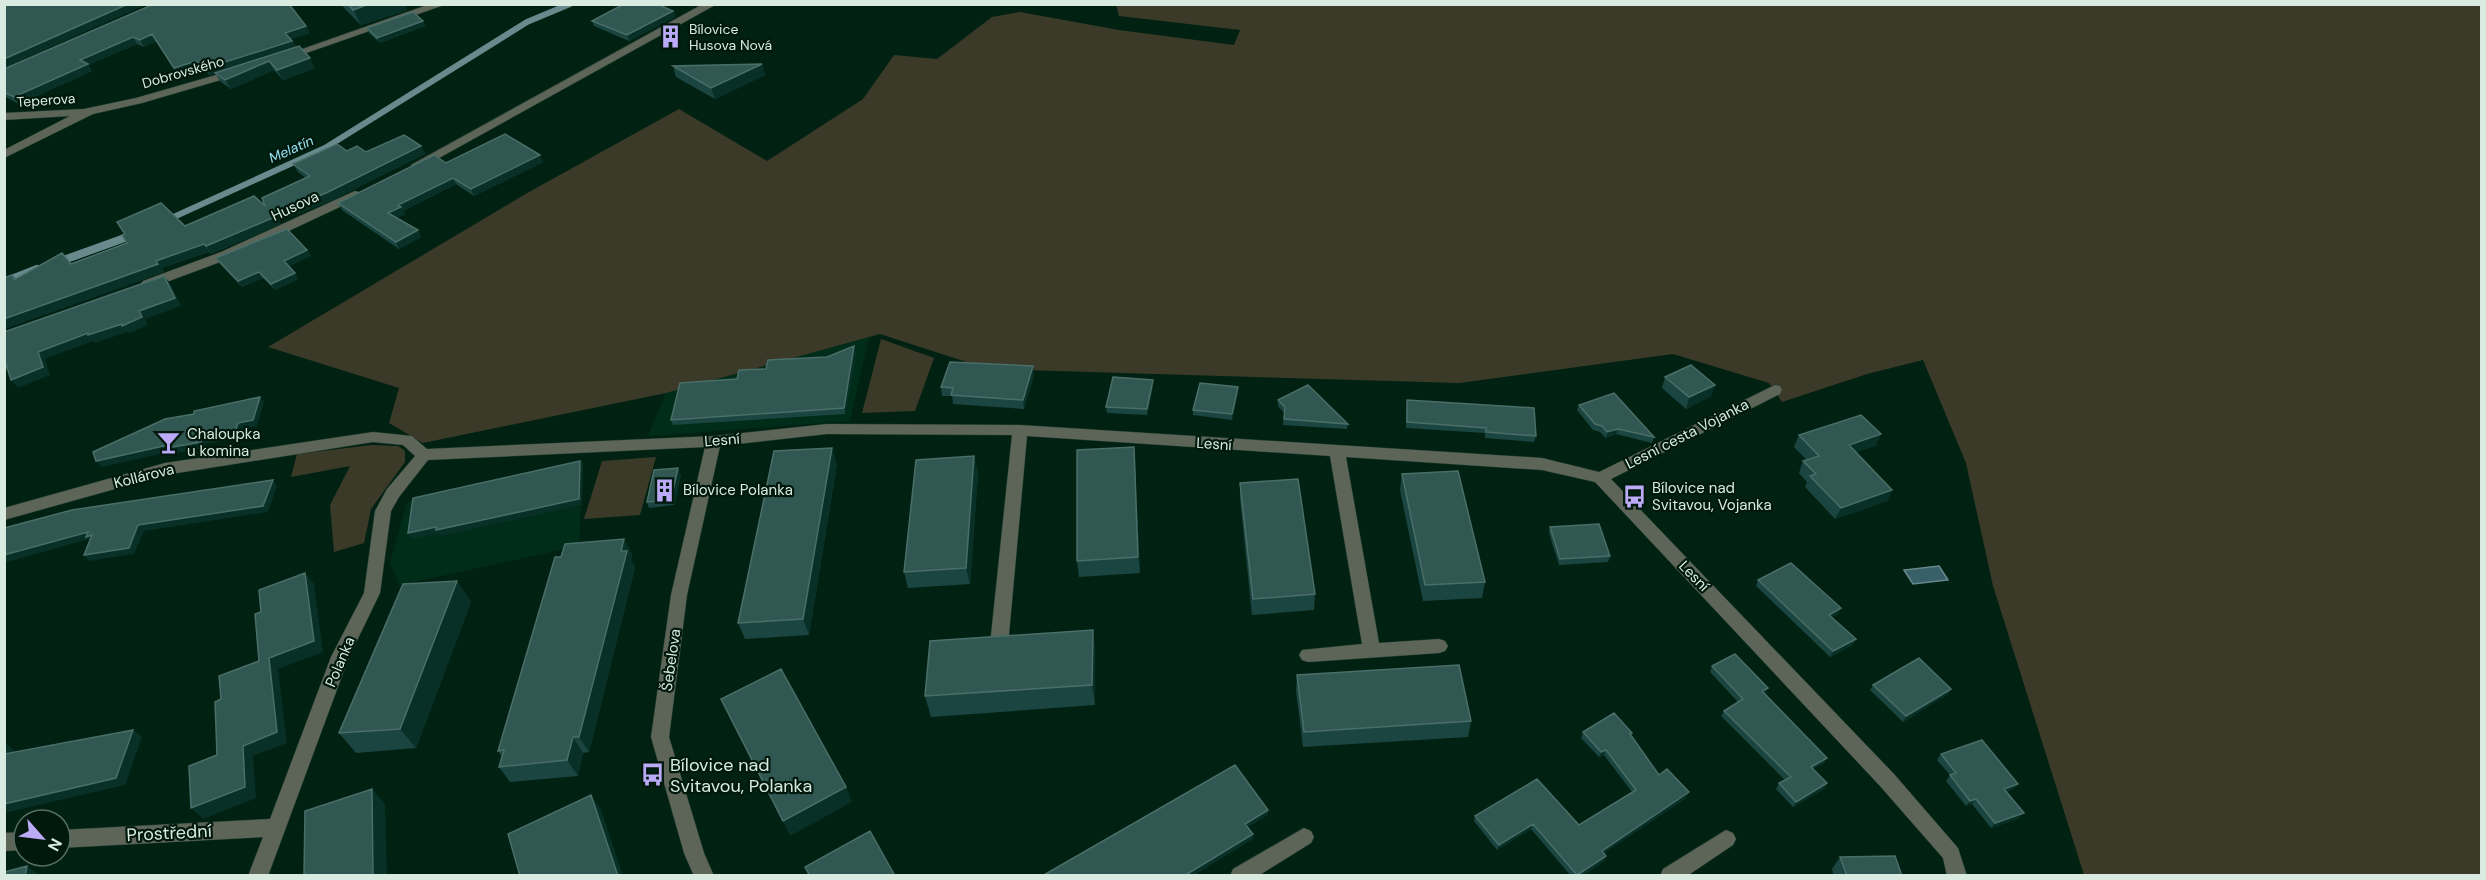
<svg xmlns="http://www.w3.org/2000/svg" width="2486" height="880" font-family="'DM Sans',sans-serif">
  <rect width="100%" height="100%" fill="#012213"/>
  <path fill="#002d1a" d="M869 337 850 421 648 436 666 393Z
    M583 461 579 546 399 585 390 563 407 502Z"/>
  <path fill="#3b3a28" d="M1116 5H2481V875H2084L1993 586 1966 463 1923 360 1867 374 1782 402 1769 383 1673 354 1459 383 988 369 880 334 666 393 423 443 389 423 399 388 268 347 529 192 679 109 767 161 863 99 894 55 937 59 992 17 1020 12 1119 30 1234 45 1240 30 1119 16Z
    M881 339 934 358 915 411 862 413Z
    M372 445 398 446 405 451V462L371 509 364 543 334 552 330 505 350 466 291 477 297 454Z
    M656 457 640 515 584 519 602 461Z"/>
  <path fill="#386069" stroke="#688a8d" stroke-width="1.5" d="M1939 566 1948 580 1913 584 1904 570Z"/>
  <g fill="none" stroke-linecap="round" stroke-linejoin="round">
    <path stroke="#688a8d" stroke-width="6" d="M167 220 325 148 527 22 570 4"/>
    <path stroke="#688a8d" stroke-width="8" d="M58 262 133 235
      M4 282 37 269"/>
    <defs>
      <path id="minor" d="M430 4H447L289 59 285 60 280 57Z
        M703 4H717L421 168H413L411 165Z
        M237 69 243 72 241 74 142 103 93 114 4 158V150L70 116 4 120V113L84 109 136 98Z
        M355 191 359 192 361 195 359 198 231 258 153 287H143L141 284 143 281 221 252Z
        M1775 385 1780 386 1782 390 1780 394 1611 479 1894 774 1958 848 1967 876H1947L1943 858 1880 786 1595 482 1542 470 1346 457 1379 643 1439 639 1445 641 1448 646 1445 651 1439 653 1308 662 1302 660 1299 655 1302 650 1362 644 1330 456 1027 436 1008 645 1005 650 999 652 993 650 990 645 1012 435 827 434 720 446 687 595 669 737 704 853 714 876H694L684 853 651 737 671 595 705 447 428 460 399 497 391 511 380 593 349 657 268 876H248L263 837 60 848V830L270 819 331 657 364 593 375 511 387 489 415 456 403 445 373 442 165 475 4 520V508L165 463 373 432 412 436 427 449 714 436 827 424 1020 425 1542 458 1599 472Z
        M1304 828 1311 831 1314 837 1311 843 1258 876H1230L1233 869Z
        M1726 830 1733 833 1736 839 1733 845 1687 876H1660L1663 869Z
        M24 832V850L4 851V833Z"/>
    </defs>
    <use href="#minor" stroke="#1f3e30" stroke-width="1"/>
    <use href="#minor" fill="#5d6458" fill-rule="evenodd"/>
  </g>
  <path fill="#1b4541" d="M154 4 306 26 310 33 291 39 296 47 315 68 283 80 274 70 231 89 221 82 215 73 210 75 200 68 178 75 157 41 144 47 137 44 88 65 92 71 19 104 4 96V69Z
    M342 4H404L407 10 361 25 344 8Z
    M673 11 675 17 629 41 594 26 592 21Z
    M423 21 425 26 380 43 369 33 367 28Z
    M762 64 765 75 715 99 676 77 673 66Z
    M421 146 425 154 330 201 278 221 280 224 253 236 211 254 209 252 162 268 164 272 4 329 12 275 16 279 71 264 185 226 265 206 306 178 298 172 293 164 347 151 366 152Z
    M543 162 474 196 456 184 403 211 405 214 396 218 418 230 421 237 399 249 342 210 338 203 446 163Z
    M307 250 311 256 289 266 298 279 275 290 263 278 242 287 220 264 216 258Z
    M856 352 845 414 673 425 671 420 766 369 827 357Z
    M1033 366 1034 375 1024 409 953 404 952 396H942L941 387Z
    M1665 377 1711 396 1686 409 1662 388Z
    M1153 380V386L1147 415 1107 413 1106 407Z
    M1238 393 1232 420 1193 415V410Z
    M1278 400 1348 424 1347 429 1283 425 1284 413 1278 406Z
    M1407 400 1536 436 1534 442 1485 438V433L1406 428Z
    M1579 405 1654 437 1652 443 1616 434 1606 438 1600 432 1593 430 1577 410Z
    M1881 434 1875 446 1856 452 1892 490 1887 501 1835 519 1805 487 1807 482 1799 473 1803 461 1807 460 1794 447 1799 435Z
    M974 456 978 473 970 584 908 588 904 572Z
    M837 464 809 635 745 639 738 623Z
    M1135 464 1140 573 1079 577 1077 561Z
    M681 474 674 505 649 508 647 502Z
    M1402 474 1485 582 1482 598 1423 601 1400 490Z
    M1240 483 1315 594 1314 610 1252 615 1240 499Z
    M1550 527 1610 556 1608 562 1559 565 1549 533Z
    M624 539 632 555 631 560 635 567 589 752 583 753 578 776 510 782 499 767 502 757 498 751 561 557Z
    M1758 580 1838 614 1832 617 1856 639 1852 645 1830 657 1756 586Z
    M457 581 471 602 416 748 356 753 339 733Z
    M1093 630 1095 651V705L931 717 925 696Z
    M1712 666 1766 693 1764 694 1824 763 1813 769 1827 783 1824 789 1793 807 1776 789 1779 783 1785 780 1721 716 1724 711 1738 702 1710 672Z
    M1297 675 1471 721 1468 737 1303 747 1296 691Z
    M1873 685 1951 689 1948 694 1903 722 1870 690Z
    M1583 732 1631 736 1659 775 1686 798 1604 853 1606 856 1604 861 1582 876H1571L1531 829 1497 850 1474 821 1475 816 1579 825 1632 792 1604 755 1599 757 1581 738Z
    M1941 754 2018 784 2013 789 2006 792 2019 818 1991 828 1972 804 1966 806 1946 781 1950 775 1937 760Z
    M1840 857 1902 876H1834L1832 869Z"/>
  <path fill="#083027" d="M128 4H147L4 68V59Z
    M369 4H404L407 10 361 25 353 10Z
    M673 11 675 17 629 41 627 35Z
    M423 21 425 26 380 43 377 38Z
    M306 26 310 33 289 40 285 33Z
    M152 34 157 41 144 47 140 40Z
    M133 37 137 44 88 65 92 71 19 104 14 97 80 60Z
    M292 41 296 47 210 75 206 68Z
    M310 58 315 68 283 80 277 70Z
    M196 61 200 68 178 75 174 68Z
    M269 61 274 70 231 89 225 80Z
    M762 64 765 75 715 99 711 88Z
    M421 146 425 154 330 201 278 221 280 224 211 254 206 246Z
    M540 155 543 162 474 196 471 189Z
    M453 178 456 184 403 211 405 214 392 220 388 213 398 205Z
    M418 230 421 237 399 249 396 242Z
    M204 244 209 252 162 268 164 272 4 329V319L156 261Z
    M307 250 311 256 288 267 284 261Z
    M259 272 263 278 242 287 238 281Z
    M295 273 298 279 275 290 271 284Z
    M164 276 170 283 181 306 145 319 148 325 128 334 127 332 95 343 93 341 45 359 50 375 18 388 11 380 38 352 139 311Z
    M854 346 856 352 845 414 844 408Z
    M4 361H5L12 369 4 371Z
    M1033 366 1034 375 1024 409 1023 400Z
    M1153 380V386L1147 415V409Z
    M1715 385 1711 396 1686 409 1689 397Z
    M1238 387V393L1232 420V414Z
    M260 397 264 402 257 426 242 429 240 438 205 444V448L172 454 170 452 101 467 96 461 238 423Z
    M1618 429 1616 434 1606 438 1607 432Z
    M1881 434 1875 446 1843 456 1849 445Z
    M1134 447 1135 464 1140 573 1138 557Z
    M832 448 837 464 809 635 803 619Z
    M974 456 978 473 970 584 966 568Z
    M580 461 583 467 582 505 440 536 438 533 412 539 408 533Z
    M678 468 681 474 674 505 671 500Z
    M273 480 277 486 268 512 144 531 134 554 89 561 84 555 138 525Z
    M1892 490 1887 501 1835 519 1841 508Z
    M88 532 92 535V542L89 539 4 563V555Z
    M624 539 632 555 631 560 635 567 589 752 579 737Z
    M305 573 314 584 323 652 278 669 287 743 253 756 256 798 203 819 191 808 243 746 269 658Z
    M457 581 471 602 416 748 400 729Z
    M1841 608 1838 614 1826 620 1829 615Z
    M1093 630 1095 651V705L1092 685Z
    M1856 639 1852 645 1830 657 1833 651Z
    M1768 688 1766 693 1759 697 1762 691Z
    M1951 689 1948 694 1903 722 1906 716Z
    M133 730 142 737 125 785 4 813V804Z
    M573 737 583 753 578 776 567 760Z
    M6 744 15 751 11 762 4 756V746Z
    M1606 750 1604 755 1599 757 1601 752Z
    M1827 758 1824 763 1808 772 1811 767Z
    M1827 783 1824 789 1793 807 1796 802Z
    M2018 784 2013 789 1999 794 2004 789Z
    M846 787 852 802 790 836 783 821Z
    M372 789 385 804 387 876H373Z
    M1689 792 1686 798 1600 856 1602 851Z
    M591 795 601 810 623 876H618Z
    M1976 799 1972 804 1966 806 1970 801Z
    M1268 810V815L1245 829V824Z
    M2024 813 2019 818 1991 828 1995 823Z
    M1533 824 1531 829 1497 850 1499 845Z
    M1253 834V839L1193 876H1184Z
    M1606 856 1604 861 1582 876H1577Z
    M27 866 37 873V876H25Z"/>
  <path fill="#305752" stroke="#4a6e68" stroke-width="1.5" d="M6 4H128L4 59V5Z
    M154 4H289L306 26 285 33 292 41 206 68 196 61 174 68 152 34 140 40 133 37 80 60 88 64 14 97 4 92V69Z
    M348 4H369L353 10Z
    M624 4H657L673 11 627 35 592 21Z
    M413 12 423 21 377 38 367 28Z
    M299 46 310 58 277 70 269 61 225 80 215 73Z
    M762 64 711 88 673 66Z
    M505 134 540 155 471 189 453 178 398 205 401 207 388 213 418 230 396 242 338 203 434 155 446 163Z
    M404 135 421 146 326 193 273 214 275 217 206 246 204 244 156 261 158 264 4 319V278L12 275 14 280 62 253 71 264 127 243 122 235 125 234 117 222 161 203 185 226 254 196 265 206 262 198 310 176 293 164 337 144 347 151 357 146 366 152Z
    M287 229 307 250 284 261 295 273 271 284 259 272 238 281 216 258Z
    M164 276 175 298 139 311 142 317 122 326V324L88 335V333L38 352 43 367 11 380 5 361H4V332Z
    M854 346 844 408 671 420 680 383 737 379 739 370 766 369 768 360 827 357Z
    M950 362 1033 366 1023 400 951 395 953 388 941 387Z
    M1691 365 1715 385 1689 397 1665 377Z
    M1113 377 1153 380 1147 409 1106 407Z
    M1200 383 1238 387 1232 414 1193 410Z
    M1308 385 1348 424 1284 419 1285 407 1278 400Z
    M1614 393 1654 437 1618 429 1607 432 1602 426 1595 424 1579 405Z
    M260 397 253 420 238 423 235 432 201 438V442L167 448 168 445 96 461 93 452 165 419 194 414V411Z
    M1407 400 1534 408 1536 436 1486 432V428L1407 422Z
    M1861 415 1881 434 1849 445 1892 490 1841 508 1810 476 1816 474 1803 461 1819 456 1799 435Z
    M1134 447 1138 557 1077 561V450Z
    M832 448 803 619 738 623 774 451Z
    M974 456 966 568 904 572 916 460Z
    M580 461 579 499 436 530V527L408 533 413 498Z
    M678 468 671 500 647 502 654 470Z
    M1458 471 1485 582 1425 585 1402 474Z
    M1298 479 1315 594 1253 599 1240 483Z
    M273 480 263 506 138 525 129 548 84 555 92 535 86 537 88 532 4 555V528L72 510Z
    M1599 524 1610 556 1560 559 1550 527Z
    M624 539 621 551H627L579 737H573L567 760 499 767 504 750 498 751 555 557H561L565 544Z
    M1791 563 1841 608 1829 615 1856 639 1833 651 1758 580Z
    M305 573 314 641 269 658 277 732 243 746 245 787 191 808 189 766 217 755 215 702 221 699 219 676 259 661 255 614 261 612 259 590Z
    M457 581 400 729 339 733 403 584Z
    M1093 630 1092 685 925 696 930 641Z
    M1735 654 1768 688 1762 691 1827 758 1811 767 1827 783 1796 802 1779 783 1791 777 1724 711 1743 699 1712 666Z
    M1919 658 1951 689 1906 716 1873 685Z
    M1459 665 1471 721 1304 732 1297 675Z
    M781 669 846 787 783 821 721 699Z
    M1614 713 1632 733 1630 734 1659 775 1667 769 1689 792 1602 851 1606 856 1577 875 1533 824 1499 845 1475 816 1537 779 1579 825 1636 790 1606 750 1601 752 1583 732Z
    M133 730 116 778 4 804V754Z
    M1982 740 2018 784 2004 789 2024 813 1995 823 1976 799 1970 801 1950 775 1956 773 1941 754Z
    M1235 765 1268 810 1245 824 1253 834 1184 876H1042Z
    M372 789 373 876H304L305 811Z
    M591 795 618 876H520L508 834Z
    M870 831 895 876H810L805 867Z
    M1895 856 1902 876H1847L1840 857Z
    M27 866 25 876H4V872Z"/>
  <defs>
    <symbol id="building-bare" viewBox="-9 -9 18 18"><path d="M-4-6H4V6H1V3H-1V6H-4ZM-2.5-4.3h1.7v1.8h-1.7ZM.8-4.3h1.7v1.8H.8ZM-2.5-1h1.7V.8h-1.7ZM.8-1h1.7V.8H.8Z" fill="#bbaaf6" stroke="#01180c" stroke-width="2.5" paint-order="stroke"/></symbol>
    <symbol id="bar-bare" viewBox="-9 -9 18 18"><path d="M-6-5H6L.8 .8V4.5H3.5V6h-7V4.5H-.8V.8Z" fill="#bbaaf6" stroke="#01180c" stroke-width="2.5" paint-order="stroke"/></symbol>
    <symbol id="bus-bare" viewBox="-9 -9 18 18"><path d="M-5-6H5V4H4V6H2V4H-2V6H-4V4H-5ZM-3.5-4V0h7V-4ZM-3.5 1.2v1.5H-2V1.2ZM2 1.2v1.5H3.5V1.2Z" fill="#bbaaf6" stroke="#01180c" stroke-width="2.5" paint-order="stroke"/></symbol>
  </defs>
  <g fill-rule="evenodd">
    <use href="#building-bare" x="654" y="20" width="33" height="33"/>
    <use href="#bar-bare" x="152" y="426" width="33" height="33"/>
    <use href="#building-bare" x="648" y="474" width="33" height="33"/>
    <use href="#bus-bare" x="1618" y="480" width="33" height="33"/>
    <use href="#bus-bare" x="636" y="758" width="33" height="33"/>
  </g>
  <g text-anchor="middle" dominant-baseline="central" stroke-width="4.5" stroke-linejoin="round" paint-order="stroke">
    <g font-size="14" fill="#d9ebe0" stroke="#01180c" text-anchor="start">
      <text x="689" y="29">Bílovice<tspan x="689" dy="16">Husova Nová</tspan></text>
    </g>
    <g font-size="14" fill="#d9ebe0" stroke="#01180c">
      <text transform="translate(183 72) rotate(-16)">Dobrovského</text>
      <text transform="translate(46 100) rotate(-4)">Teperova</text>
    </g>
    <g font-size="14" font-style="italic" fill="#96e2f2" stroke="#01180c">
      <text transform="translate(291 149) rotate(-24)">Melatín</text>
    </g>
    <g font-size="15" fill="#d9ebe0" stroke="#01180c">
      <text transform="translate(295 206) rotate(-25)">Husova</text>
      <text transform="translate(1687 434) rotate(-27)">Lesní cesta Vojanka</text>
      <text transform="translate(722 440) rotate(-5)">Lesní</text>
      <text transform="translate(1214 444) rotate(4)">Lesní</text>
      <text transform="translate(144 476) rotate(-14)">Kollárova</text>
      <text transform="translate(1694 576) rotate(46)">Lesní</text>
      <text transform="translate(671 660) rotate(-82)">Šebelova</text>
      <text transform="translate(340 662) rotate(-67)">Polanka</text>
    </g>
    <g font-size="15" fill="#d9ebe0" stroke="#01180c" text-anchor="start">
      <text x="187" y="434">Chaloupka<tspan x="187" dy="17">u komina</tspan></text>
      <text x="1652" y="488">Bílovice nad<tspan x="1652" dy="17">Svitavou, Vojanka</tspan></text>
      <text x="683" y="490">Bílovice Polanka</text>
    </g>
    <g font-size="18" fill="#d9ebe0" stroke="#01180c" text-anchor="start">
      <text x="670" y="765">Bílovice nad<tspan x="670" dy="21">Svitavou, Polanka</tspan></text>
    </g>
    <g font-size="18" fill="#d9ebe0" stroke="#01180c">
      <text transform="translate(169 833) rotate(-3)">Prostřední</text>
    </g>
  </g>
  <rect width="2486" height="880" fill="none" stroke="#d9ebe0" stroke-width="12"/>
  <g transform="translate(42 838) rotate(118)"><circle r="28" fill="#01180c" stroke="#576c61" stroke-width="1.5"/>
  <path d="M0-4.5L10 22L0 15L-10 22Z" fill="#bbaaf6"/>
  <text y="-9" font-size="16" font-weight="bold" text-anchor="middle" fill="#d9ebe0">N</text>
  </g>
</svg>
